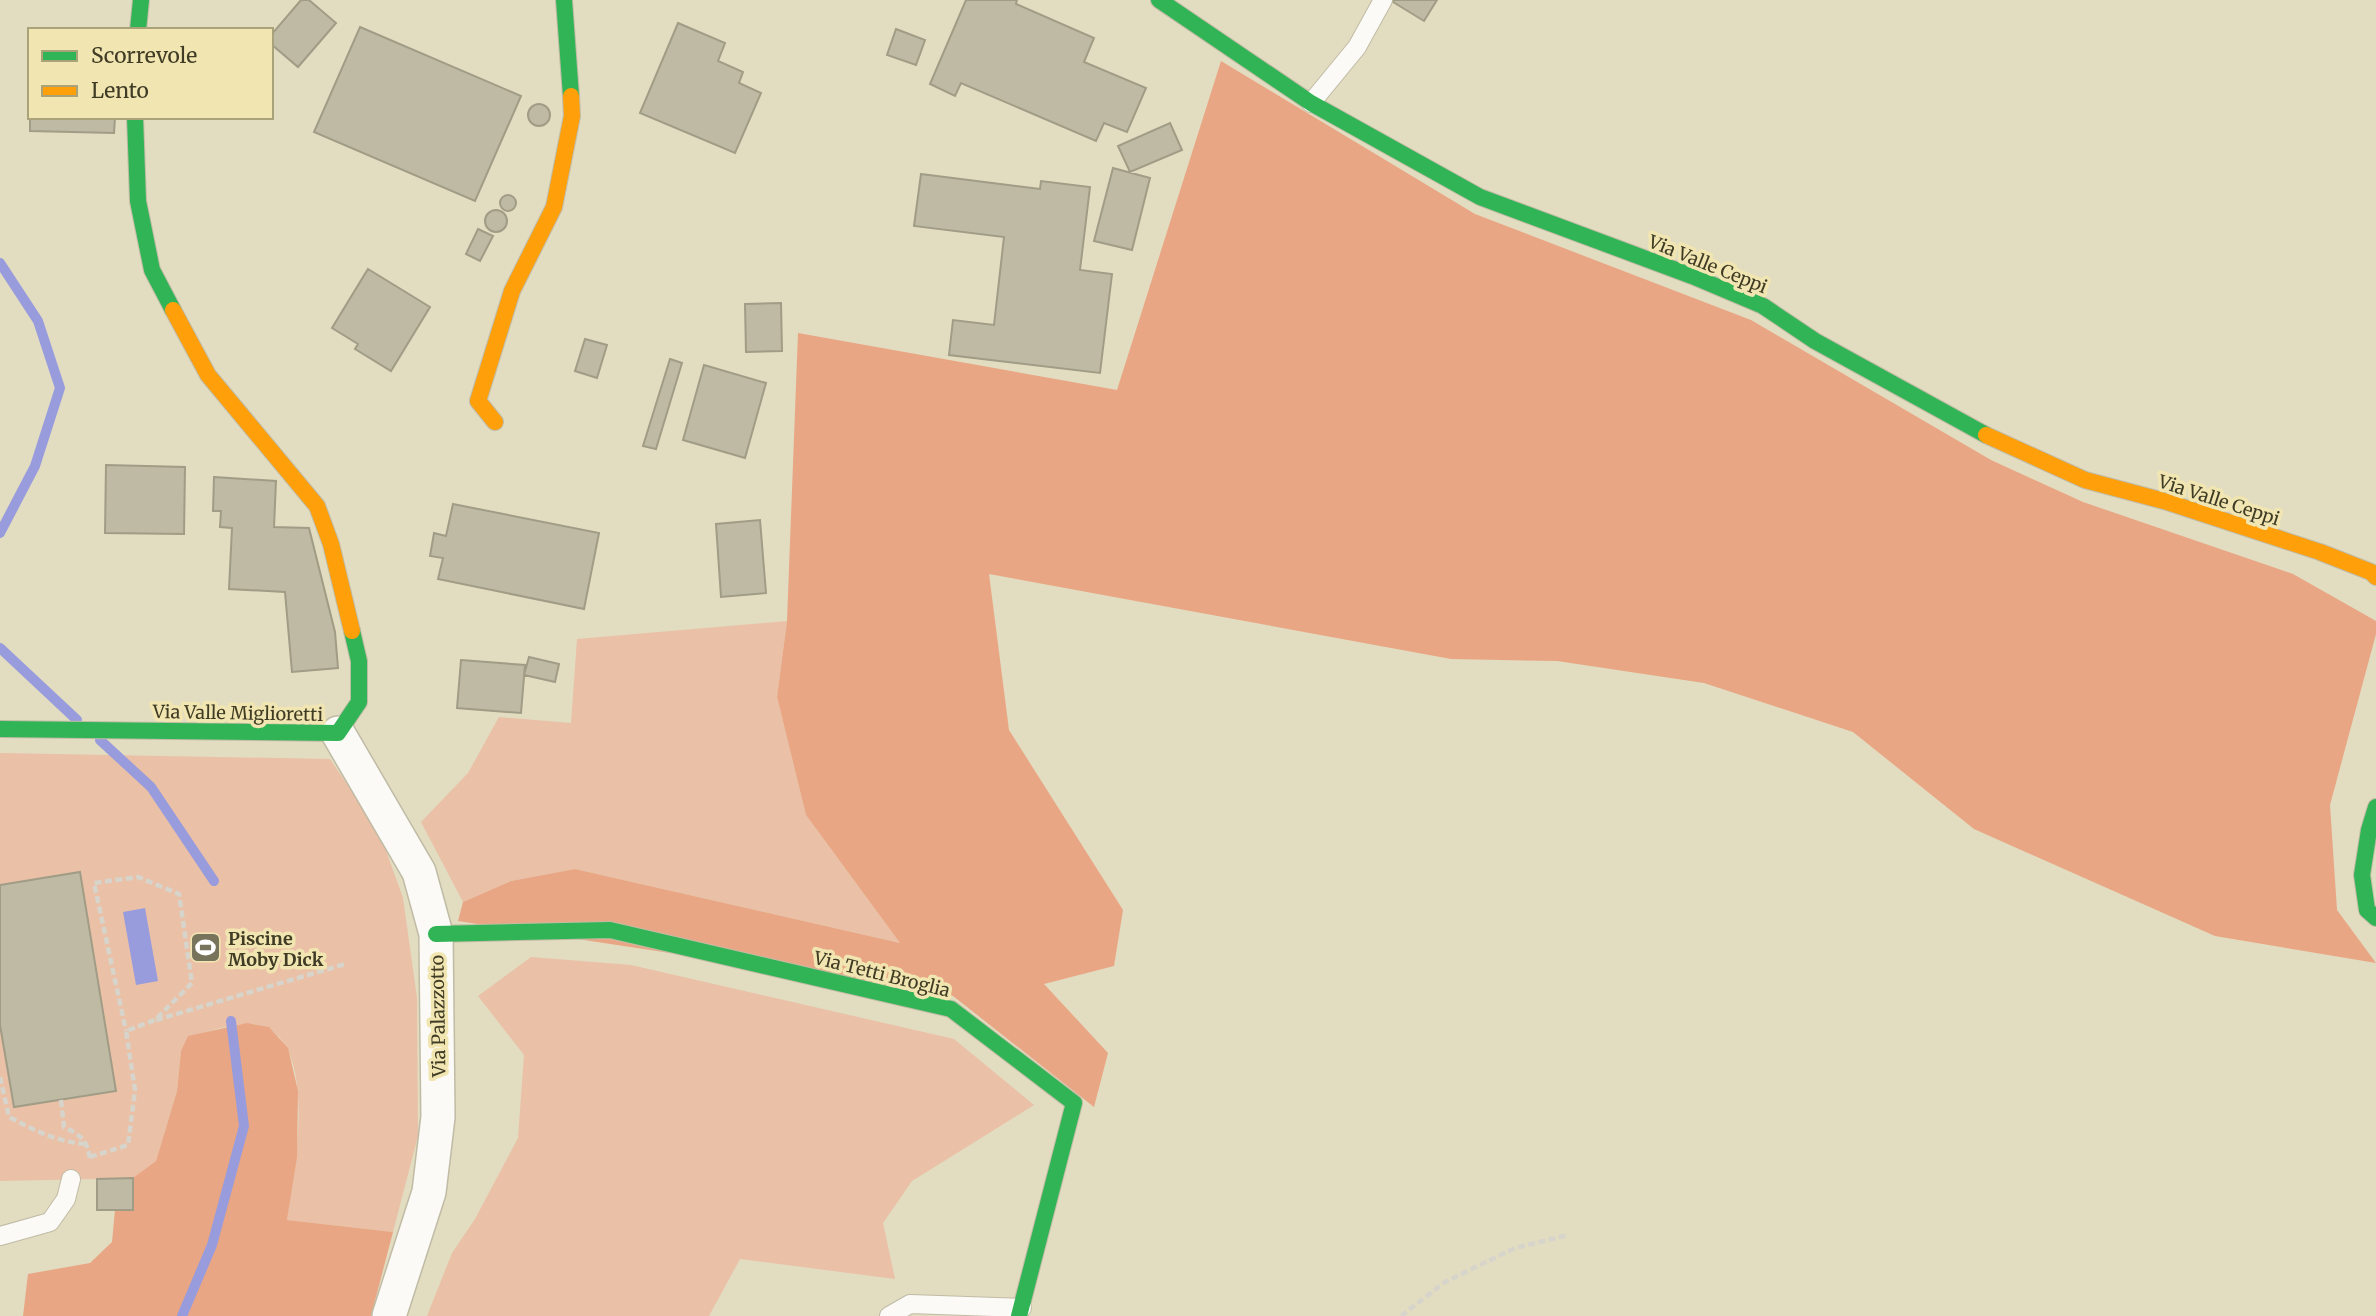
<svg xmlns="http://www.w3.org/2000/svg" width="2376" height="1316" font-family="Merriweather,serif">
  <rect width="100%" height="100%" fill="#e2dcc0"/>
  <path fill="#eac0a7" d="M787 621 777 697 806 815 900 943 575 869 511 881 463 902 421 822 468 773 499 717 571 723 577 639Z
    M0 753 330 759 379 831 403 898 417 998 418 1136 393 1232 287 1220C294 1173 313 1075 279 1037 275 1034 272 1029 267 1027 243 1018 212 1031 188 1037L181 1051 177 1091 156 1161 133 1179V1210H97V1179L0 1181Z
    M531 957 631 965 954 1039 1034 1105 912 1181 883 1223 895 1279 740 1259 709 1316H427L452 1253 475 1219 518 1138 524 1055 478 996Z"/>
  <path fill="#e9a684" d="M1221 61 1475 214 1751 320 1991 460 2083 502 2293 574 2376 621V634L2330 805 2337 910 2376 963 2215 936 1974 829 1853 732 1704 683 1557 661 1451 659 989 574 1009 730 1123 910 1114 966 1044 984 1108 1053 1094 1107 953 996 458 921 463 902 511 881 575 869 900 943 806 815 777 697 787 621 798 333 1117 390Z
    M247 1023 269 1027 288 1048 298 1091 297 1157 287 1220 393 1232 371 1316H23L28 1274 90 1263 112 1242 115 1210 133 1178 156 1161 177 1091 181 1051 188 1036Z"/>
  <path fill="#999cdc" d="M145 908 158 981 136 985 123 912Z"/>
  <g fill="none" stroke-linecap="round" stroke-linejoin="round">
    <path stroke="#999cdc" stroke-width="10" d="M0 263 38 321 60 388 35 466 0 533
      M0 648 77 720
      M100 740 151 787 214 881
      M182 1316 212 1245 244 1126 231 1021"/>
  </g>
  <path fill="#bebaa3" stroke="#a19c86" stroke-width="2" d="M301 0H309L336 23 298 67 271 44V35Z
    M966 0H1017L1016 4 1094 38 1084 62 1146 88 1127 132 1104 123 1096 141 961 83 955 96 930 84Z
    M1394 0H1437L1424 21 1393 2Z
    M678 23 725 43 718 61 743 72 739 83 761 93 735 153 640 113Z
    M360 27 521 96 475 201 314 132Z
    M896 29 925 40 916 65 887 55Z
    M528 115a11 11 0 1 1 22 0a11 11 0 1 1-22 0Z
    M30 117H115L114 133 30 131Z
    M1170 123 1182 150 1130 172 1118 146Z
    M1113 168 1150 178 1132 250 1094 241Z
    M921 174 1040 189 1041 181 1090 187 1080 270 1112 274 1100 373 949 355 953 320 994 325 1004 237 914 226Z
    M500 203a8 8 0 1 1 16 0a8 8 0 1 1-16 0Z
    M485 221a11 11 0 1 1 22 0a11 11 0 1 1-22 0Z
    M478 229 493 236 480 261 466 254Z
    M368 269 430 307 391 371 355 349 358 344 332 328Z
    M781 303 782 351 746 352 745 304Z
    M585 339 607 345 597 378 575 371Z
    M670 359 682 363 656 449 643 446Z
    M704 365 766 383 745 458 683 440Z
    M106 465 185 467 184 534 105 533Z
    M214 477 276 481 274 527 309 528 335 632 338 668 292 672 285 592 229 589 232 528 220 527 221 511H213Z
    M453 504 599 533 584 609 438 579 443 558 430 556 434 533 446 536Z
    M760 520 766 593 721 597 716 524Z
    M529 657 559 664 555 682 524 675Z
    M461 660 525 665 521 713 457 708Z
    M80 872 116 1091 14 1107 0 1025V885Z
    M133 1178V1210H97V1179Z"/>
  <g fill="none" stroke-linecap="round" stroke-linejoin="round">
    <defs>
      <path id="lane" d="M1311 103 1357 47 1383 0
        M0 1236 50 1222 66 1199 71 1179
        M889 1316 910 1304 1022 1308"/>
      <path id="street" d="M338 733 419 872 436 934 438 1117 429 1192 389 1316"/>
      <path id="fast" d="M564 0 571 96
        M1159 0 1311 103 1480 197 1692 276 1763 306 1815 341 1986 435
        M138 30 141 0
        M135 117 138 201 152 270 173 310
        M0 729 338 733 359 702V661L352 631
        M2376 807 2369 830 2362 875 2367 910 2376 918
        M436 934 610 930 951 1009 1074 1103 1019 1316"/>
      <path id="slow" d="M173 310 208 375 317 506 331 544 352 631
        M495 422 478 401 512 291 554 207 572 116 571 96
        M1986 435 2085 480 2164 501 2320 552 2371 572 2376 577"/>
    </defs>
    <use href="#lane" stroke="#c0bba5" stroke-width="20"/>
    <use href="#street" stroke="#c0bba5" stroke-width="36"/>
    <use href="#fast" stroke="#c0bba5" stroke-width="18"/>
    <use href="#slow" stroke="#c0bba5" stroke-width="18"/>
    <path stroke="#d6d4cb" stroke-width="4.5" stroke-dasharray="7 3.5" stroke-linecap="butt" d="M156 1020 345 964
      M0 1077 9 1117C34 1130 57 1142 86 1144
      M61 1100 64 1127C81 1135 88 1141 90 1160
      M90 1157 128 1145 135 1090 126 1031 155 1020 192 983 179 894 138 877 94 883 126 1031
      M1401 1316 1445 1282 1515 1248 1568 1235"/>
    <use href="#lane" stroke="#fbfaf6" stroke-width="18"/>
    <use href="#street" stroke="#fbfaf6" stroke-width="33"/>
    <use href="#fast" stroke="#30b455" stroke-width="16"/>
    <use href="#slow" stroke="#ff9f0a" stroke-width="16"/>
  </g>
  <defs>
    <symbol id="stadium-square" viewBox="-11 -11 22 22"><rect x="-9" y="-9" width="18" height="18" rx="4" fill="#78735b" stroke="#f1e6b1"/><path d="M0-5a6.5 5 0 1 0 0 10a6.5 5 0 1 0 0-10ZM-3.5-1.8h7v3.6h-7Z" fill="#fff"/></symbol>
  </defs>
  <g fill-rule="evenodd">
    <use href="#stadium-square" x="188" y="930" width="35" height="35"/>
  </g>
  <g text-anchor="middle" dominant-baseline="central" stroke-width="7" stroke-linejoin="round" paint-order="stroke">
    <g font-size="18" fill="#3f3b25" stroke="#f1e6b1">
      <text transform="translate(1708 264) rotate(22)">Via Valle Ceppi</text>
      <text transform="translate(2219 500) rotate(18)">Via Valle Ceppi</text>
      <text transform="translate(238 713) rotate(1)">Via Valle Miglioretti</text>
      <text transform="translate(882 974) rotate(14)">Via Tetti Broglia</text>
      <text transform="translate(438 1016) rotate(-91)">Via Palazzotto</text>
    </g>
    <g font-size="18" font-weight="bold" fill="#3f3b25" stroke="#f1e6b1" text-anchor="start">
      <text x="228" y="938">Piscine<tspan x="228" dy="21">Moby Dick</tspan></text>
    </g>
  </g>
  <rect x="28" y="28" width="245" height="91" fill="#f1e6b1" stroke="#aaa279" stroke-width="2"/>
  <rect x="42" y="51" width="35" height="10" fill="#30b455" stroke="#aaa279" stroke-width="2"/>
  <text x="91" y="63" font-size="21" fill="#3f3b25">Scorrevole</text>
  <rect x="42" y="86" width="35" height="10" fill="#ff9f0a" stroke="#aaa279" stroke-width="2"/>
  <text x="91" y="98" font-size="21" fill="#3f3b25">Lento</text>
</svg>
